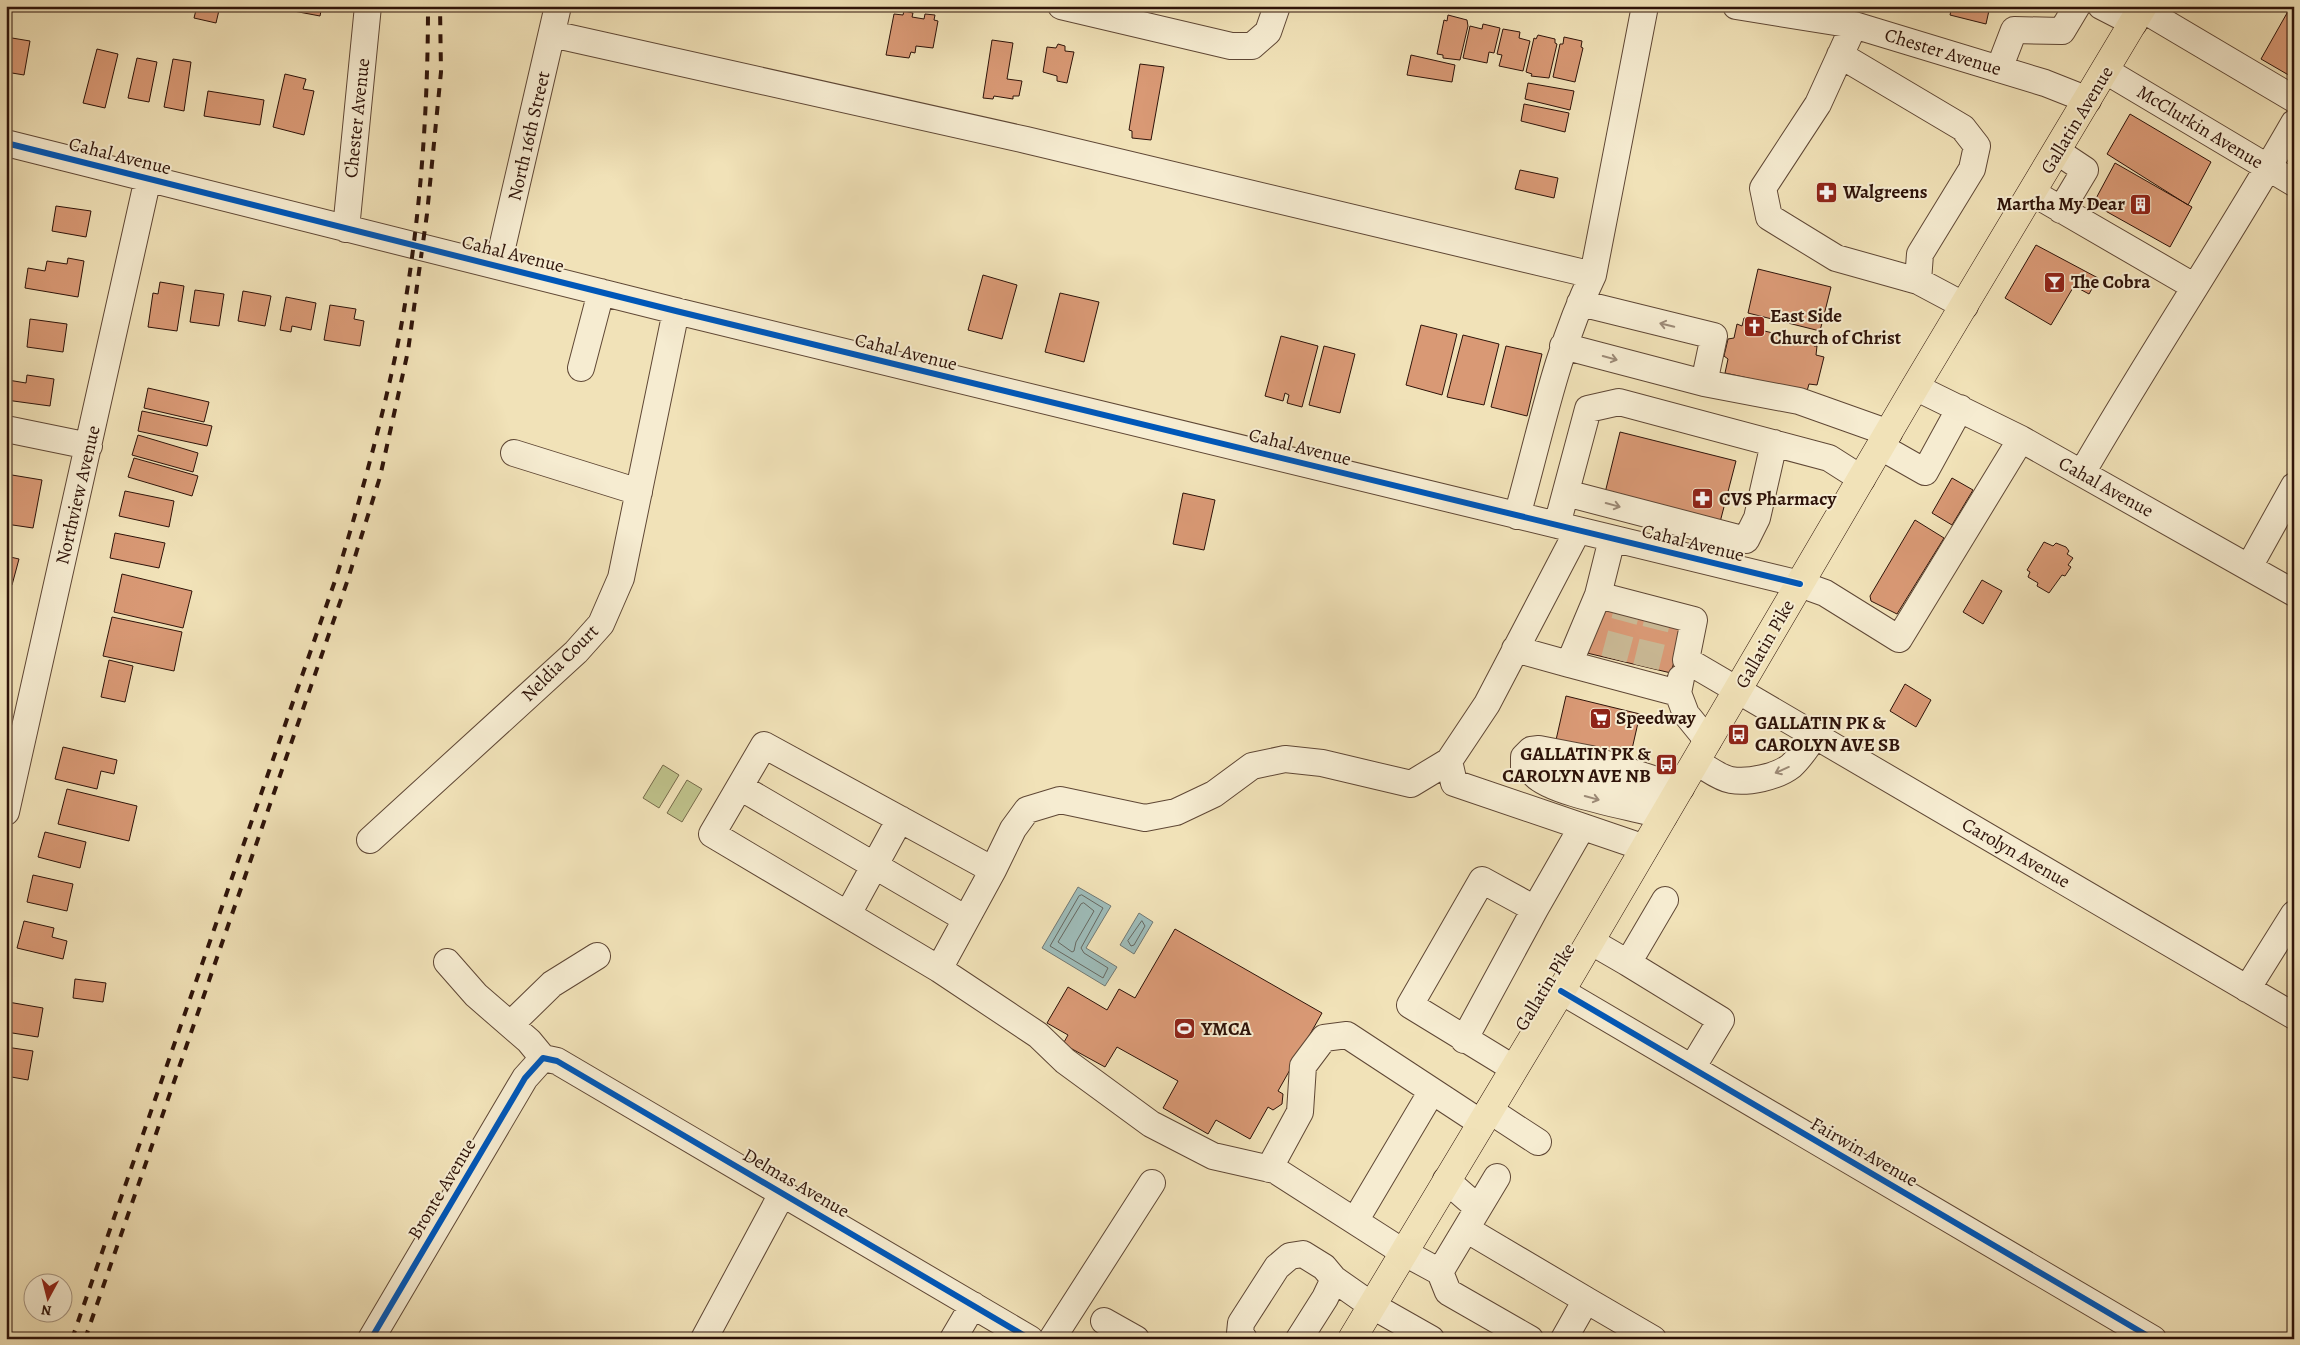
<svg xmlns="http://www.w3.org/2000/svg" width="2300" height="1345" font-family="Alegreya,serif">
  <rect width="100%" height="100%" fill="#f1e2b8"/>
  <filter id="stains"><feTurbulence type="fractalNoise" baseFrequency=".004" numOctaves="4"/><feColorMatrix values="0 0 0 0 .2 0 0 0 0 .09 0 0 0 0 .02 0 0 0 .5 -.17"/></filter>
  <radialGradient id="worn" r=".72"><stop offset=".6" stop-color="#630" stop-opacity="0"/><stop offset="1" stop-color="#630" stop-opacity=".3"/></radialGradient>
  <path fill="#bfc28b" stroke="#766a4a" d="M663 765 679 775 659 808 643 798Z
    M687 780 702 789 682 822 667 813Z"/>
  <path fill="#9ebcb9" stroke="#717873" d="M1078 887 1111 906 1086 948 1117 967 1105 986 1042 948Z
    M1139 913 1153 922 1134 954 1120 945Z"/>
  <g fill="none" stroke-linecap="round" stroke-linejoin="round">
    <path stroke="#666861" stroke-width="1" d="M1082 895 1103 908 1081 948 1084 953 1108 968 1103 978 1050 946 1079 896Z
      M1084 903 1094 911 1076 942 1074 951 1072 952 1058 942 1081 904Z
      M1142 921 1145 926 1134 945 1131 946 1128 941Z"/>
  </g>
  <path fill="#d99975" stroke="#2e1309" d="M150 6H164L163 10Z
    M197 6H220L216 23 194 18Z
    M267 6H322L320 16Z
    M1952 6H1990L1986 24 1950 15Z
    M2037 6H2048L2045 11Z
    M2291 6H2294L2292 77 2261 59Z
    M904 11 913 13 912 17 924 19 925 14 935 15 934 20 938 21 933 48 916 46 915 53 911 52 909 58 886 55 894 14 903 15Z
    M1448 15 1467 20 1468 26 1460 60 1443 58V55L1437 54 1444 20 1447 21Z
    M1483 24 1500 28 1494 53 1489 52 1487 63 1463 58 1470 26 1482 29Z
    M1503 29 1520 32 1519 38 1530 41 1523 71 1499 66 1502 55 1497 54Z
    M1538 35 1555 39V43L1557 44 1549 78 1531 76 1532 74 1526 72 1534 38 1536 39Z
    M6 37 30 41 24 75 6 72Z
    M1564 37 1582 41 1581 47 1583 48 1575 82 1553 77 1560 44H1563Z
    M992 40 1013 43 1007 79 1022 81 1019 96H1013V99L994 96 993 99 983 98Z
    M1058 44 1065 46V51L1074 52 1067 83 1057 81V76L1043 72 1047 47 1056 48Z
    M97 49 118 54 105 108 83 103Z
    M1411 55 1455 65 1452 82 1407 75Z
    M137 58 157 62 149 102 128 98Z
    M173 59 191 62 184 111 164 107Z
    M1140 64 1164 67 1151 140 1132 138V131L1129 130Z
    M285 74 306 79 303 89 314 91 304 135 273 127Z
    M1528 83 1574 91 1570 110 1525 99Z
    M208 91 264 100 260 125 204 116Z
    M1524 104 1569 113 1565 132 1521 121Z
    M2130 114 2211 162 2188 205 2107 154Z
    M2115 163 2192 207 2170 247 2093 204Z
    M1520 170 1558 178 1554 198 1515 189Z
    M56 206 91 211 86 237 52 231Z
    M2036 245 2098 278 2089 294 2074 286 2051 325 2005 298Z
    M68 258 84 261 78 297 25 288 28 268 45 271 47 261 67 264Z
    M1758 269 1831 287 1820 331 1748 313Z
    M983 275 1017 285 1002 339 968 330Z
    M160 282 184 286 177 331 148 327 153 293 158 294Z
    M195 290 224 294 219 326 190 322Z
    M243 291 271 296 265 326 238 321Z
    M1060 293 1099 302 1084 362 1045 352Z
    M286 297 316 303 311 330 292 326 291 332 280 330Z
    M330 305 356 309 354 319 364 321 360 346 324 340Z
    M1744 318 1758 321 1756 329 1815 343 1814 346H1817L1816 355 1824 357 1817 385 1809 384 1807 391 1725 373 1728 359 1724 356 1728 339 1734 338 1737 324 1742 326Z
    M30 319 67 324 63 352 27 347Z
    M1421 325 1457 334 1442 395 1406 385Z
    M1463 335 1499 344 1484 405 1447 397Z
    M1281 336 1318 346 1302 407 1287 403 1289 395 1285 393 1283 401 1265 396Z
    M1324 346 1355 354 1340 413 1309 405Z
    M1506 346 1542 354 1527 416 1491 407Z
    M27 375 54 379 50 406 6 400 8 380 26 383Z
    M148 388 209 402 204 422 144 408Z
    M142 411 212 426 207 446 138 431Z
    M1620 432 1736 461 1719 526 1604 497Z
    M138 435 198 453 193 472 132 455Z
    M134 458 198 476 192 496 128 477Z
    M6 474 42 480 33 528 6 524Z
    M1952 478 1973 490 1952 525 1932 513Z
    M125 491 174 501 169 527 119 516Z
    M1183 493 1215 500 1204 550 1173 544Z
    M1915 520 1944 538 1897 614 1871 601 1870 596Z
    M115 533 165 543 159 568 110 558Z
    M2044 542 2053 546 2056 543 2066 547 2069 551 2067 554 2073 558 2068 565 2071 567 2065 576 2062 575 2049 593 2037 586 2038 583 2028 577 2030 572 2027 570Z
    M6 556 19 559 12 585 6 583Z
    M122 574 192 591 183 628 114 612Z
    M1982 580 2002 591 1983 624 1963 612Z
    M1599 607 1683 628 1671 673 1587 653Z
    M112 617 182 632 174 671 103 656Z
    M109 660 133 666 125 702 101 697Z
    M1905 684 1931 700 1916 727 1890 711Z
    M1566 696 1640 714 1630 758 1556 740Z
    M63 747 117 760 114 774 101 771 97 789 55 779Z
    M67 789 137 806 129 841 58 824Z
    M45 832 86 842 80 868 38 857Z
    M33 875 73 884 67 911 27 902Z
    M24 921 54 928 52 937 67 941 63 959 17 948Z
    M1175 929 1322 1013 1278 1091 1283 1094 1282 1104 1273 1110 1268 1107 1250 1139 1216 1120 1208 1134 1163 1108 1178 1081 1117 1047 1105 1067 1063 1044 1068 1035 1047 1023 1068 987 1107 1010 1119 989 1135 998Z
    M75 979 106 983 103 1002 73 998Z
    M8 1002 43 1008 38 1037 6 1032Z
    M6 1047 33 1051 28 1080 6 1076Z"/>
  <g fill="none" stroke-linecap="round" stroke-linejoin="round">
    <path stroke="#cab995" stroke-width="26" stroke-dasharray="26 13" stroke-linecap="butt" d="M1614 659 1626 614
      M1646 667 1657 622"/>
    <defs>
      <path id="minor" d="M1061 6 1231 46H1252L1268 32 1277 6
        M1736 6 1854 25 2045 83 2088 100
        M2101 6 2134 23
        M2142 9 2294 99
        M1854 25 1818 104 1763 188 1769 217 1836 258 1918 281 1965 306
        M552 34 1026 140 1593 275
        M1840 55 1963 128 1977 146 1972 169 1920 254 1918 281
        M1999 69 2014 30 2062 31 2077 6
        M2106 71 2294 183
        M6 143 676 311 1800 584 1825 593 1899 639 2021 439
        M2058 152 2085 170 2061 210
        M2033 193 2195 287
        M346 229 368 6
        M498 265 558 6
        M1580 303 1714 336 1704 383 1799 401 1889 433
        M1563 346 1704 383
        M581 368 601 292
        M1915 387 2021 439 2294 593
        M6 429 89 446
        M1881 447 1925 472 1960 408
        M514 453 639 492
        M2082 473C2150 355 2226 242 2294 123
        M1566 493 1746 540 1757 518 1774 443
        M1517 516C1540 435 1556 351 1593 275L1645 6
        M1557 525 1588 409 1619 402 1829 458 1862 479
        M1612 539 1598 595 1694 620 1686 660 2294 1016
        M2249 567 2294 486
        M1598 595 1569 664 1678 693
        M1515 649 1569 664
        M1681 678 1678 693 1686 714 1708 741
        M1449 761 1454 783 1645 848
        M1696 762C1706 767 1719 778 1731 780 1748 783 1777 777 1791 766 1801 757 1808 746 1815 735
        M1535 775C1553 794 1635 807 1664 816
        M740 787 966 919
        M1671 803C1642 791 1616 776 1585 770 1565 767 1543 778 1524 768V757L1531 750 1539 749 1591 759 1681 788
        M6 812 148 178
        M370 840 576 652 601 624 621 578 676 311
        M1665 900 1628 963 1721 1020 1692 1068
        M848 914 900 819
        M1590 941 1628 963
        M447 962 476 995 529 1041 543 1058
        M939 969 993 870
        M2247 989 2294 914
        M1561 991 2153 1339
        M511 1024 552 984 597 956
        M1464 1040 1535 909
        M543 1058 557 1061 1030 1339
        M1513 1068 1410 1005 1482 880 1535 909 1582 827
        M1489 1110 1538 1142
        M1269 1169 1300 1112 1303 1066 1324 1038 1347 1035 1481 1123
        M1497 1177 1440 1272 1448 1292 1530 1339
        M1446 1180 1478 1208
        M1355 1221 1432 1091
        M1466 1229 1586 1300 1564 1339
        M1440 1272 1403 1252 1275 1170 1213 1156 1151 1124 1065 1061 1038 1035 939 969 712 834 764 745 993 870 1013 829 1027 810 1060 800 1145 818 1176 812 1214 794 1252 766 1285 759 1322 763 1411 784 1449 761 1487 704 1578 530
        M1334 1279 1371 1305 1431 1339
        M1586 1300 1653 1339
        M1104 1321 1136 1339
        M371 1339 525 1078 543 1058
        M704 1339 783 1192
        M953 1339 973 1305
        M1052 1339 1152 1183
        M1244 1339 1240 1333 1241 1323 1277 1267 1290 1256 1303 1254 1324 1267 1334 1279 1325 1298 1299 1339"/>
      <path id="major" d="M1352 1339 1561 991 1915 387 2143 6"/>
    </defs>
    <use href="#minor" stroke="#5f4735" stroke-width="28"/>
    <use href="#major" stroke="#2e1309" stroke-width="29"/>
    <use href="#minor" stroke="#f6ecd1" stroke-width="26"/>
    <use href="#major" stroke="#f1e2b8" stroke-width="28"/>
    <path stroke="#2e1309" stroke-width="4" stroke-dasharray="9 9" stroke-linecap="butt" d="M72 1339 337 575C360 500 381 425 397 348 419 237 428 120 428 6
      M85 1339 348 579 380 477 408 351 427 214 441 72 440 6"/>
    <defs>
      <path id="cycleway" d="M6 143 676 311 1800 584
        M1561 991 2153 1339
        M371 1339 525 1078 543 1058 557 1061 1030 1339"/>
    </defs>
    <use href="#cycleway" stroke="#f6ecd1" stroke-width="9"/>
    <use href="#cycleway" stroke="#0057b8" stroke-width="6"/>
  </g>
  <defs><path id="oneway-shaft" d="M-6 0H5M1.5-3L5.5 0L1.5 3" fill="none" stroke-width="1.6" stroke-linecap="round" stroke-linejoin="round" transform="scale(1.25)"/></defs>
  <g stroke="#9c8a77">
    <use href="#oneway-shaft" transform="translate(1667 325) rotate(-166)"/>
    <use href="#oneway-shaft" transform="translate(1610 358) rotate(15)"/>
    <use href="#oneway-shaft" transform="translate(1613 505) rotate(15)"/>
    <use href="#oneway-shaft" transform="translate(1782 770) rotate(156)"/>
    <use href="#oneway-shaft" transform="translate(1592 798) rotate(15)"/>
  </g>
  <defs>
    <symbol id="pharmacy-square" viewBox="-11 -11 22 22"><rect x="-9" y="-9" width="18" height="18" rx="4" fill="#8f2418" stroke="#f6ecd1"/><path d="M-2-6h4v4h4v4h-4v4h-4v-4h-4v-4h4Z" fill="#fff"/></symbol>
    <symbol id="building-square" viewBox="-11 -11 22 22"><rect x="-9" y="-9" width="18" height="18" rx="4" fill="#8f2418" stroke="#f6ecd1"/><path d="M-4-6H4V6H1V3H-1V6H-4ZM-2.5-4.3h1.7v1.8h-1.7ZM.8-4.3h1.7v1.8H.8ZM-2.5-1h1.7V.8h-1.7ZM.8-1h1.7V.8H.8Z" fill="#fff"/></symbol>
    <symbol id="bar-square" viewBox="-11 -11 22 22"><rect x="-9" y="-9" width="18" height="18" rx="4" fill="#8f2418" stroke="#f6ecd1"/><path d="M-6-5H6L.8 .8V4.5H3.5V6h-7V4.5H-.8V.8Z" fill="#fff"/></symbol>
    <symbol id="church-square" viewBox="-11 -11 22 22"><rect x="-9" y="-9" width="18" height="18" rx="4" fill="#8f2418" stroke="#f6ecd1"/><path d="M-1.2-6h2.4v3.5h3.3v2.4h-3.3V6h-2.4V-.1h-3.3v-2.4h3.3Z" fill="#fff"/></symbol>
    <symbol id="supermarket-square" viewBox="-11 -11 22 22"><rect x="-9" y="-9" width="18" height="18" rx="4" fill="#8f2418" stroke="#f6ecd1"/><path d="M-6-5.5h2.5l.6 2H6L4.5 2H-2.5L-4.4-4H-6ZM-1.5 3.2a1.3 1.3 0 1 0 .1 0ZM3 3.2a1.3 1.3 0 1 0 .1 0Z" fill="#fff"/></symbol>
    <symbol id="bus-square" viewBox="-11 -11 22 22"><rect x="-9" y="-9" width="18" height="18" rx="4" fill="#8f2418" stroke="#f6ecd1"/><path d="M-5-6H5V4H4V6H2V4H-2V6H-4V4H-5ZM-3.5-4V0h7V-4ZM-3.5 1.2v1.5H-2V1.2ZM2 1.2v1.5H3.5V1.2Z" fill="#fff"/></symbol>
    <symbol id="stadium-square" viewBox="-11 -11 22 22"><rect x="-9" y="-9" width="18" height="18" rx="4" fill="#8f2418" stroke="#f6ecd1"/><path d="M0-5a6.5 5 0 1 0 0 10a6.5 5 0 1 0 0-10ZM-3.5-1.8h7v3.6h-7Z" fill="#fff"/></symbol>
  </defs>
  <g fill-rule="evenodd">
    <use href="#pharmacy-square" x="1814" y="180" width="25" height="25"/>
    <use href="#building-square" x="2128" y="192" width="25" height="25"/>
    <use href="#bar-square" x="2042" y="270" width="25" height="25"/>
    <use href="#church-square" x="1742" y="314" width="25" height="25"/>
    <use href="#pharmacy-square" x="1690" y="486" width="25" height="25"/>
    <use href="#supermarket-square" x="1588" y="706" width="25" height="25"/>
    <use href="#bus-square" x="1726" y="722" width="25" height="25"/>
    <use href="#bus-square" x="1654" y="752" width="25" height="25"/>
    <use href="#stadium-square" x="1172" y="1016" width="25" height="25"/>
  </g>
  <g text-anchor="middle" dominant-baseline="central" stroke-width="4" stroke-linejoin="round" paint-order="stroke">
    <g font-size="19" fill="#2e1309" stroke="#f6ecd1">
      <text transform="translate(1943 52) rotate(17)">Chester Avenue</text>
      <text transform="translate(357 118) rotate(-84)">Chester Avenue</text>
      <text transform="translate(2077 120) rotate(-59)">Gallatin Avenue</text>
      <text transform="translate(2200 127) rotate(31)">McClurkin Avenue</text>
      <text transform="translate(529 136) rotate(-77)">North 16th Street</text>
      <text transform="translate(120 156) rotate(14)">Cahal Avenue</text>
      <text transform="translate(513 254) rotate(14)">Cahal Avenue</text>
      <text transform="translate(906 352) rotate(14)">Cahal Avenue</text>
      <text transform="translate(1300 447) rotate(14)">Cahal Avenue</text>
      <text transform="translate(2106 487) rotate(29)">Cahal Avenue</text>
      <text transform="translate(78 495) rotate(-77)">Northview Avenue</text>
      <text transform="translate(1693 543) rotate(14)">Cahal Avenue</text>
      <text transform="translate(1765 644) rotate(-60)">Gallatin Pike</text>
      <text transform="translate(560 663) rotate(-45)">Neldia Court</text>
      <text transform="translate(2016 853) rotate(30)">Carolyn Avenue</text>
      <text transform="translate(1545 987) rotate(-59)">Gallatin Pike</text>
      <text transform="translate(1864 1152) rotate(30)">Fairwin Avenue</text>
      <text transform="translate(796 1183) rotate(30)">Delmas Avenue</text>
      <text transform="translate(442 1189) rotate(-59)">Bronte Avenue</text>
    </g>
    <g font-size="19" font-weight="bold" fill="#2e1309" stroke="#f6ecd1" text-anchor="start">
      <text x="1843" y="192">Walgreens</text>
      <text x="2125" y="204" text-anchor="end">Martha My Dear</text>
      <text x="2071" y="282">The Cobra</text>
      <text x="1770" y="316">East Side<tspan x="1770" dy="22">Church of Christ</tspan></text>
      <text x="1719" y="499">CVS Pharmacy</text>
      <text x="1616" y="718">Speedway</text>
      <text x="1755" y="723">GALLATIN PK &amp;<tspan x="1755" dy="22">CAROLYN AVE SB</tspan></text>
      <text x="1651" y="754" text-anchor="end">GALLATIN PK &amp;<tspan x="1651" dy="22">CAROLYN AVE NB</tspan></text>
      <text x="1201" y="1029">YMCA</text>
    </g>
  </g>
  <rect width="2300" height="1345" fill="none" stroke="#f1e2b8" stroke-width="25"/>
  <rect x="8" y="8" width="2285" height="1330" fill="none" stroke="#2e1309" stroke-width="2.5"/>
  <rect x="12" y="12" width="2275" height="1320" fill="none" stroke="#2e1309"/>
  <g transform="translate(48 1298) rotate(187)"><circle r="24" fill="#f6ecd1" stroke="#a69581"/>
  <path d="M0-4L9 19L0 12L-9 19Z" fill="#8f2418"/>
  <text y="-8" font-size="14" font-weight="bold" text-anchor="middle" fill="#2e1309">N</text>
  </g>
  <rect width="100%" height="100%" filter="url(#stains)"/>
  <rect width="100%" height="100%" fill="url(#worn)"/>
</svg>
